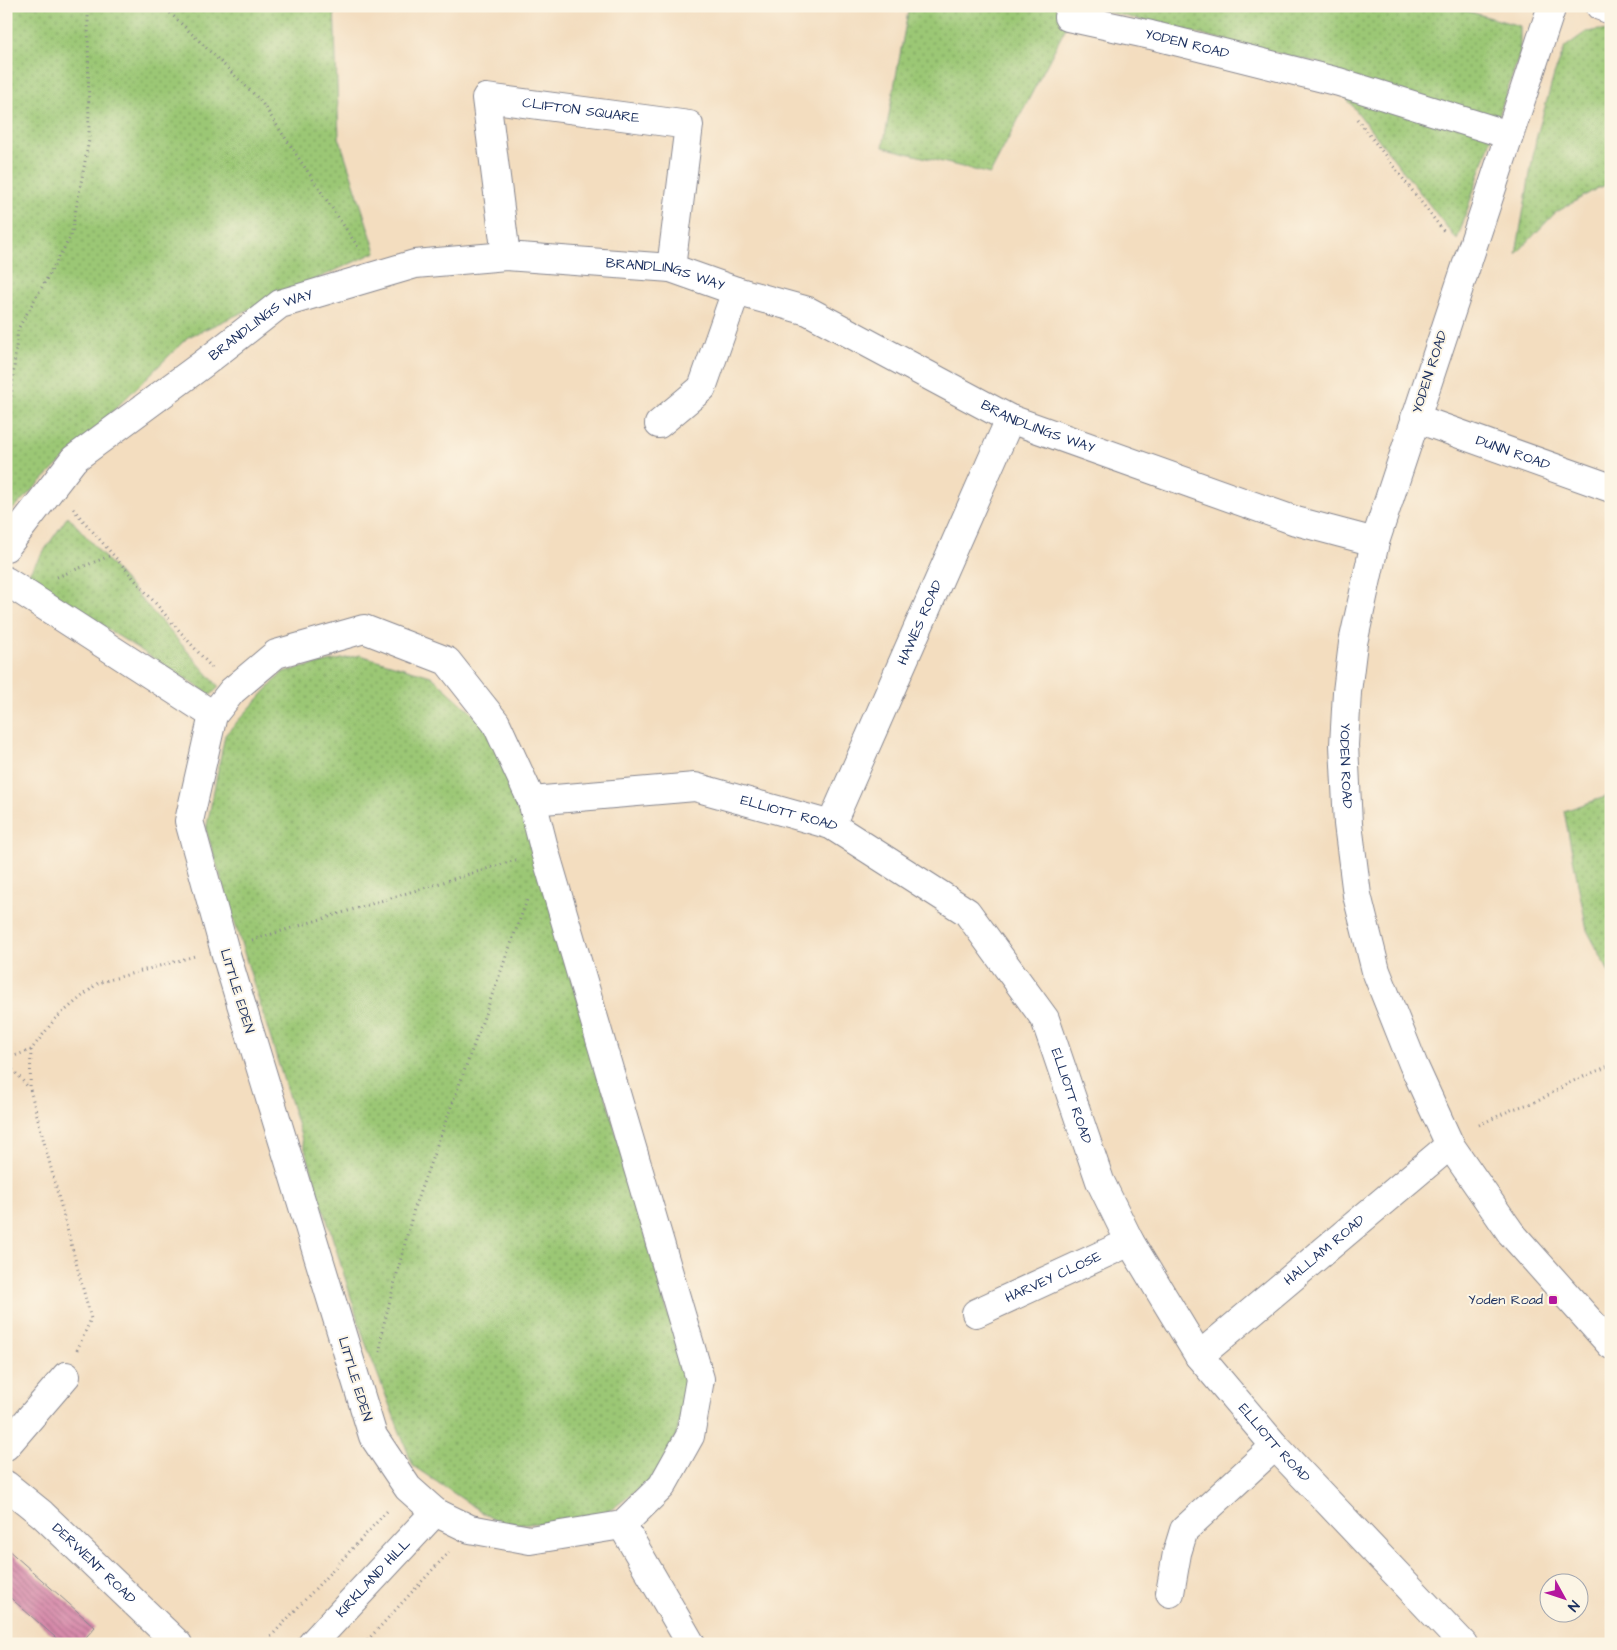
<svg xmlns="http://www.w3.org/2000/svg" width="1617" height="1650" font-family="'Architects Daughter',sans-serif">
  <defs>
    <pattern id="grass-dots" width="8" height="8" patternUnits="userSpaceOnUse" patternTransform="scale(1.25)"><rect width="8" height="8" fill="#9bc775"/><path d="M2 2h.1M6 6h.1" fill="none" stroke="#7ea263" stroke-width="1.8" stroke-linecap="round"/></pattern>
    <pattern id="building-back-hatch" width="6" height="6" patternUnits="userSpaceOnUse" patternTransform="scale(1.25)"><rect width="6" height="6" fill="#d78aaa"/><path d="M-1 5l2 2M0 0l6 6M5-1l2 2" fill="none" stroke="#ae718e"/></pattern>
  </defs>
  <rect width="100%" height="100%" fill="#fcf5e5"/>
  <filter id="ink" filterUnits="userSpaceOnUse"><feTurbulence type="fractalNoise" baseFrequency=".02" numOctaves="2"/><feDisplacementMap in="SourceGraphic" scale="10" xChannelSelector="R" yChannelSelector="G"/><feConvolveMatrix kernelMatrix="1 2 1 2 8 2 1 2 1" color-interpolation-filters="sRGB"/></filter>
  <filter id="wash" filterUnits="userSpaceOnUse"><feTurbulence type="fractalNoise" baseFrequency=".0096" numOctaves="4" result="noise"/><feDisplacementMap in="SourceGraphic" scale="20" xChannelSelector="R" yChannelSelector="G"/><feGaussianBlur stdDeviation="1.12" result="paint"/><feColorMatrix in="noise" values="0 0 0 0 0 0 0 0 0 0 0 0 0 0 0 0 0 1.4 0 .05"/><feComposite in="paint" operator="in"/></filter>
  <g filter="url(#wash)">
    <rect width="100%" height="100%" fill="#f3ddbf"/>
    <path fill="url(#grass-dots)" stroke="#5b7b6a" d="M6 6H334L339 137 376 252 188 337 8 514 6 513Z
      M909 6H1077L990 174 883 147Z
      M1083 6H1449L1520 26V53L1457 240 1319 63Z
      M1600 30 1611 32V183L1596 189 1555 213 1516 254 1536 139 1554 75 1565 47 1586 32Z
      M68 516 219 687 211 695 26 577Z
      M360 655 431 676 490 729 526 819 689 1387 676 1436 654 1478 594 1522 500 1524 413 1466 364 1339 206 830 225 735 283 672Z
      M1611 795V976L1587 930 1564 811Z"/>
    <g id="blocks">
      <path fill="url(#building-back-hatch)" d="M6 1548 95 1627 80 1644H63L6 1594Z"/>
    </g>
  </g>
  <g filter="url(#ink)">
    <use href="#blocks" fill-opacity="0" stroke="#87868e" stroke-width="1"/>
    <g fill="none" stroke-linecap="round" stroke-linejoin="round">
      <defs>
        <g id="minor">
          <path id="s1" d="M1552 6 1375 542 1353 643 1347 692 1344 745 1348 824 1357 895 1376 971 1413 1064 1450 1145 1511 1233 1611 1345"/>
          <path d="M1600 6 1611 10"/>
          <path id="s2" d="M1068 17 1151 35 1339 82 1509 135"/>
          <path id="s3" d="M506 256 486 98 689 125 671 268"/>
          <path id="s4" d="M1415 418 1611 488"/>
          <path d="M659 424 702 388 736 291"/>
          <path id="s5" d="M6 547 74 459 203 364 280 304 415 264 506 256 671 268 736 291 808 311 1010 419 1296 521 1375 542"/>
          <path d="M6 581 213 715"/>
          <path d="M364 629 447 661 496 723 532 801 545 852 700 1379 690 1436 662 1486 622 1525 530 1540 470 1529 435 1512 408 1488 373 1436 224 948 189 821 213 715 232 691 276 654Z"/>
          <path id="s6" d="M532 801 695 787 831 825 967 912 1045 1019 1100 1181 1130 1242 1199 1356 1275 1446 1463 1644"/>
          <path id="s7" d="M831 825 1010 419"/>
          <path id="s8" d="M976 1313 1130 1242"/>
          <path id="s9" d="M1199 1356 1450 1145"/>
          <path d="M6 1446 66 1376"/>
          <path id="s10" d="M6 1485 42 1514 178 1644"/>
          <path d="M622 1525 691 1644"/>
          <path d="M1170 1593 1177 1553 1184 1530 1275 1446"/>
          <path id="s11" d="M312 1644 435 1512"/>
        </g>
      </defs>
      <use href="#minor" stroke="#87868e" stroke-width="30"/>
      <path stroke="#87868e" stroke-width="3" stroke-dasharray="1 4" stroke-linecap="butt" d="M163 6 260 100 360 250
        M1357 119 1445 233
        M6 446 18 329 71 236 89 140 88 6
        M73 509 212 668
        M57 577 112 555
        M252 940 516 860
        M31 1050 30 1089 91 1319 77 1350
        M6 1055 14 1056 31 1050 55 1019 98 983 195 956
        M6 1062 29 1088
        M1479 1125 1513 1109 1538 1101 1571 1082 1611 1065
        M380 1352 382 1331 415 1205 527 900
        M264 1644 389 1509
        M364 1644 449 1552"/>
      <use href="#minor" stroke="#fff" stroke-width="28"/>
    </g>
  </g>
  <rect fill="#b5179e" stroke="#fcf5e5" stroke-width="2" x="1548" y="1295" width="10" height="10" rx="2.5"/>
  <g text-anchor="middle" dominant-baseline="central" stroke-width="4" stroke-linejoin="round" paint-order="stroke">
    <g font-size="14" fill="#1b2f5e" stroke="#fcf5e5">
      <text stroke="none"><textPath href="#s2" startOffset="122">YODEN ROAD</textPath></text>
      <text stroke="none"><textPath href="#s3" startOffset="255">CLIFTON SQUARE</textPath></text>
      <text stroke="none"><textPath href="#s5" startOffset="762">BRANDLINGS WAY</textPath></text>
      <text stroke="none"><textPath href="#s5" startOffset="342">BRANDLINGS WAY</textPath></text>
      <text transform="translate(1430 372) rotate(-72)">YODEN ROAD</text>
      <text stroke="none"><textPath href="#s5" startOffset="1168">BRANDLINGS WAY</textPath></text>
      <text stroke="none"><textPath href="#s4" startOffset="104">DUNN ROAD</textPath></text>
      <text stroke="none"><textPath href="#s7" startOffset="221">HAWES ROAD</textPath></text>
      <text stroke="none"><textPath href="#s1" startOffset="791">YODEN ROAD</textPath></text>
      <text stroke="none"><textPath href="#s6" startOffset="261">ELLIOTT ROAD</textPath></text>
      <text transform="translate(237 991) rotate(73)">LITTLE EDEN</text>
      <text stroke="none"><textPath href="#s6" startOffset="680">ELLIOTT ROAD</textPath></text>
      <text stroke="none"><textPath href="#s9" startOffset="164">HALLAM ROAD</textPath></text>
      <text stroke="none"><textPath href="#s8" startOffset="85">HARVEY CLOSE</textPath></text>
      <text transform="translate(355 1379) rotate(73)">LITTLE EDEN</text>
      <text stroke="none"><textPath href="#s6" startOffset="1086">ELLIOTT ROAD</textPath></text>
      <text stroke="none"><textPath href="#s10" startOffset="118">DERWENT ROAD</textPath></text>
      <text stroke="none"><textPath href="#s11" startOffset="90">KIRKLAND HILL</textPath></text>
    </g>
    <g font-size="14" fill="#1b2f5e" stroke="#fcf5e5" text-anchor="end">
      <text x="1543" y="1300">Yoden Road</text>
    </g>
  </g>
  <rect width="1617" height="1650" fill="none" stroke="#fcf5e5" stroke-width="25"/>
  <g transform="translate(1564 1598) rotate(130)"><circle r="24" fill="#fcf5e5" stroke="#a2a6af"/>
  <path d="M0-4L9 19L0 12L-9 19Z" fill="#b5179e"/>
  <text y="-8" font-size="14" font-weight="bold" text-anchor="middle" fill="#1b2f5e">N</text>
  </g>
</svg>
